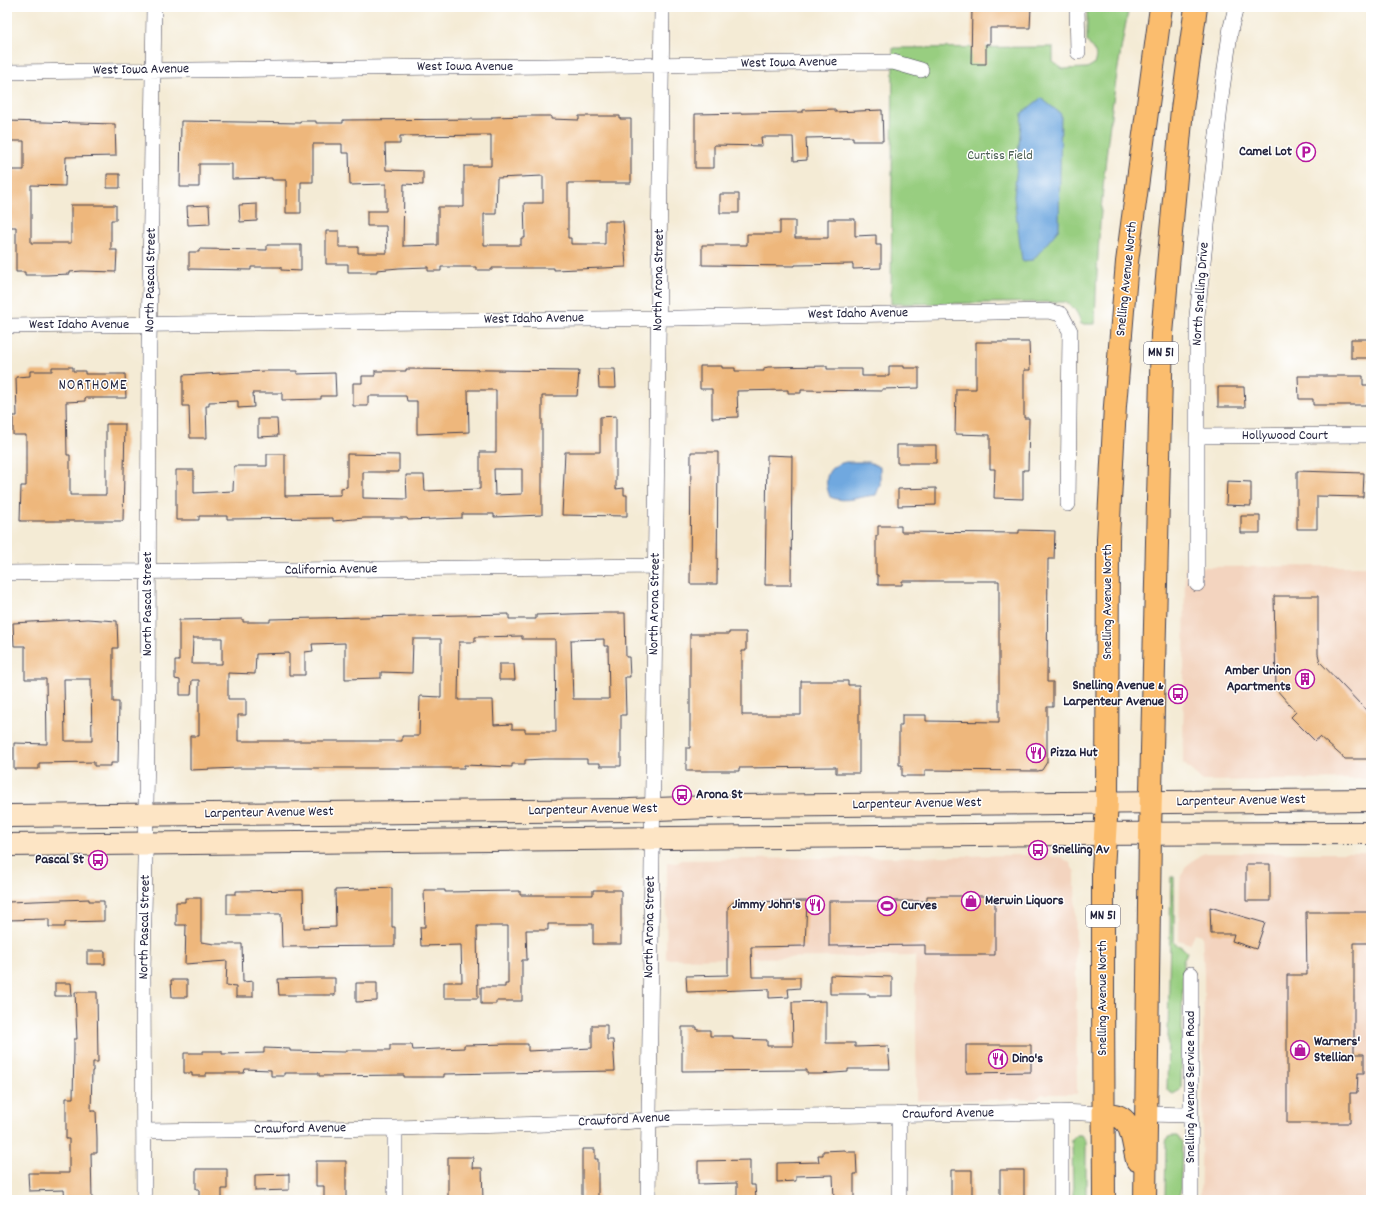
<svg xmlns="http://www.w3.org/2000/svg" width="1378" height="1207" font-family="Dekko,sans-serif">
  <rect width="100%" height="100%" fill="#fff"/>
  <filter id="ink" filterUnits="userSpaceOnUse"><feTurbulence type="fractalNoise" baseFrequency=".025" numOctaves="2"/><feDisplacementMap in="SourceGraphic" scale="8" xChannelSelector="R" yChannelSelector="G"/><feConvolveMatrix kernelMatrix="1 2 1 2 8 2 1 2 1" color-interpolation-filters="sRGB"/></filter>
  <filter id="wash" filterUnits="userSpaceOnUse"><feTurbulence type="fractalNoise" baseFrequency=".012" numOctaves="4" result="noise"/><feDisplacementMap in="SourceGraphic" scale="16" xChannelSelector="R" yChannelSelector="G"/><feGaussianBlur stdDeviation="0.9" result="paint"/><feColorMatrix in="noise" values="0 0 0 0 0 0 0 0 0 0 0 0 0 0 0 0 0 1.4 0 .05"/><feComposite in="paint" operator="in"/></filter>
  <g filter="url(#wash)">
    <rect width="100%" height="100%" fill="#f4ebd5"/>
    <path fill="#f3d4bf" d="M1371 566V779L1203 781 1183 763 1185 567Z
      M1206 853H1371V1200H1200L1203 1096 1204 974 1202 935 1195 933 1190 944 1179 940 1180 882 1185 867 1200 855Z
      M1024 855 1061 857 1070 863 1075 873 1077 1094H1042L1036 1099 917 1101 915 956 666 959 667 862 677 863 681 860Z"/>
    <path fill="#98ce80" stroke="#5d785e" d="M1087 7H1129C1108 111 1098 218 1095 324H1081C1079 314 1074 306 1064 302L891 304 893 48 1053 47V62L1063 69 1087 68 1094 64C1099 52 1092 50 1087 41Z
      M1171 877H1174V943L1183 948 1187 952 1183 962 1181 1086 1180 1090 1173 1094 1167 1090Z
      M1077 1135H1081L1086 1141V1200H1073L1072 1140Z
      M1171 1136H1177L1182 1142 1180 1200H1165L1166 1143 1167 1139Z"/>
    <path fill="#70a8df" stroke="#49658d" d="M1041 98 1061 114 1059 229 1033 260 1022 261 1014 197 1022 113Z
      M846 462H869L880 467V485L876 495C860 496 846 504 830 497 823 479 826 466 846 462Z"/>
    <g id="blocks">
      <path fill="#eeb77b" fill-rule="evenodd" d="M972 7H1031L1030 28H990V44H986V64H971Z
        M835 109V112L882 110 883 141H853V137L806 138 807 160 794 161 793 137H761L762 146 714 145V168H695V114L803 112V110Z
        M528 116H551V119L579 120V116H620V119H631V183H568V238H571V244H605V221H623L626 267 554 270V268H492V270H476V267H441V271H428V267L399 268 377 270V272H348V264H326V231H339V247H358V253H387L386 226H367V211H386V184L350 185 349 153H342V144H313V182H301V213H286V180H272V178L232 179V164H199V187H180L181 121 300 123V121H316V123H343V120L492 119V117ZM491 135V166H464V207H438V245L403 246 404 184 423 185V171L386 170 385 144H400V136ZM543 176V203H524L525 238H521V245H484V214H496L497 178Z
        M7 121 115 124 116 156 66 157 65 186 31 185V243H71V205H116V220H111V250H117L116 272 82 271 70 272V274L47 275H25V272H16V227H7V170H24V141H7Z
        M107 174H120V188H107Z
        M720 194H739V213H720Z
        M257 204V221L240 222 239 205Z
        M209 205 210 224 188 225 187 206Z
        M828 219H855V236L876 235V245H881V268L853 269V264L795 265V266L702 265V245H747V234H780V221H795V238H828Z
        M267 245H301V271L281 270V267H251V270L189 269V252H199V249L267 250Z
        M1351 339H1369V358H1351Z
        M976 342H1029L1030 370H1024V418H1029L1028 470H1023V499L994 498 995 469H990V435L955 434 956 389H976Z
        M700 366H722V368H735V371H764V368L768 367 827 366V369H862V376H889V366H904V368H919V388L882 389V391L801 390V393H788V390L737 391 738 417 712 418V389H700Z
        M52 367H73V371H85V374H125L126 398H85V401L66 402 67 455H70V495H106V424H125L123 521H20L21 486H26V435H13V416H17L16 377 30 376V371H52Z
        M406 369 579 371 577 396H542V515L494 517V514H462V518L408 520 407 518H364L333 521V518L227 519V516H199V520H176V470H194V493L233 491 234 466H267V454H285V496L341 495V488L347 487V454L399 455V472H363V498L407 499 406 475H424L425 491 480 489V452H496V390H468L469 432 417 434V401H407L406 396H368V406H353V383H362V376H375V371H406ZM494 469H522V494L495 495Z
        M598 369H615L616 388H599Z
        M264 371H297V374L335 373 336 396H321V399L282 400V393H253L254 407 238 408V401L209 402V406H206L207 438H190L189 406H183V375Z
        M1298 376H1363V385H1369V405H1313V399H1299Z
        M1218 387H1244L1245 407H1218Z
        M616 416V489L624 488V495H627V516L562 515 565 452H600V417Z
        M258 419H277L278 436 258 437Z
        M897 445H936V463H897Z
        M691 452H718L717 584H690Z
        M767 455 792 456 791 585H765Z
        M1297 471 1364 473 1363 497 1317 496V529H1297Z
        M1227 481 1251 482V506L1226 505Z
        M936 488V505L898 506V489Z
        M1241 516H1260V533H1241Z
        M878 526H901V532L1019 533V530L1055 531 1054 559H1048L1047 682H1053V707H1047V762L1042 770 1038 771 925 770V776H902V765H899V725H902V715H926V721L999 722V581H902V585H878V575H876V536H878Z
        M1274 596H1318V654L1320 662 1362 706 1371 713V759H1345L1320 737 1315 741 1291 717 1296 712 1276 689Z
        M603 613H625L626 657H629L630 677H625L626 715H621V766H600V763H587V759H543L525 760V764H512V767L464 765V768H238L190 770V736H199V680H192L191 695H180V680L175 679V661H179V620L243 619V622H270V619L509 614V619H536V615ZM522 636V639H555L556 732H525V729H512V724L494 725 493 700H458L459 642H475V637ZM193 638H222V664H192ZM413 639H441V697L420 696 419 736H402V741H238V715H246V699H228V673L255 674 256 654 289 653V675H305V652L313 651 312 644 345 643V679L381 678V672L412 673ZM604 639V646H608L609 699H573L571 640Z
        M87 619 117 621 118 648H113V702H119L118 763H111V766H94V762L39 763V769H14V743L47 744 46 679H25V646H14L13 623ZM64 679H91L92 741H65Z
        M729 632H746V651H742V715H801V681H848V685H859V773H836V767L739 768V771H686V748H690V634H729Z
        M499 664H514L515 680H499Z
        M1246 864H1270V901H1246Z
        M392 888V927H395V946L282 947 281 914H227V894H236V891L303 890 304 928 336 927 335 890Z
        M424 890H445V892L520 891V895H593V890H621V944H593V924H548V930H526L527 960H522V1001H496V1004H481V987H505V984H508V926H477L478 998H444V982H462L461 945 421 946 420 927H425Z
        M927 896H995V955H925V945L829 946V901H927Z
        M185 898H201V942L215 944H242L243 982 253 981V997H236V987L226 986 227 961 185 964 186 925H176V902H185Z
        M89 899V901H104V921L65 922V927H49V919L7 920V902Z
        M807 901 805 946 751 947 752 977H800V988L788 989 789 997 769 998V989L687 992 686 976 728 975V907L733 902Z
        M1210 907 1265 923 1256 949 1232 941 1234 934H1211Z
        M1306 912H1371V943H1354V1054H1364V1073H1358L1357 1093H1350V1123H1287V975H1307Z
        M87 951H105V964H87Z
        M830 975 892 977V996H869V994H830Z
        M317 978H335V995H279L278 979Z
        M171 980H187V997H172Z
        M55 983H71L72 996H55Z
        M356 983H377V1001L356 1002Z
        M75 992H97L98 1062H93V1071H92L91 1111H96L97 1138V1153H91L92 1200H65L64 1190 29 1191 28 1173H69V1139H66V1098H73L74 1049V1039H77Z
        M826 1001V1043H855V1047L888 1046 890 1069H848V1072L820 1074H807V1070L682 1071V1027H697V1030H710V1036H733V1039L767 1040V1046H793L792 1002Z
        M592 1025H607V1040H613L615 1071 444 1074V1077H404V1075L319 1076V1073H284V1076H271V1070L245 1069 244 1073H206V1076H192V1073H184V1053H203V1051H222V1054L264 1053V1048L290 1049V1051L345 1052V1050H390V1045H412L413 1050 464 1048V1045L508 1044H528V1051L592 1048Z
        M966 1045H1031V1072L966 1073Z
        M582 1149H595V1159H598V1200H582Z
        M845 1150 846 1152H856L857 1174H854V1200H834L833 1175 796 1176V1181L777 1182V1163L819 1162 818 1155H823V1151Z
        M448 1157H473L472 1168H482L483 1200H448Z
        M750 1160V1185H755L756 1200H737V1183L698 1184V1161Z
        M316 1161H346V1200H324V1186H316Z
        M196 1169H227V1189H222V1200H199V1189H196Z
        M951 1170H972V1200L951 1199Z
        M1000 1170H1024V1200H1000Z
        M289 1174V1190L255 1191V1175Z"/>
    </g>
  </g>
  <g filter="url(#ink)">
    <use href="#blocks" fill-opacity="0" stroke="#424052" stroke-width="1"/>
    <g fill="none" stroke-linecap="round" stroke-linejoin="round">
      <defs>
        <path id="minor" d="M1077 7 1078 52
          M7 72 893 62 921 70
          M7 326 679 318 1048 311 1061 314 1070 331 1068 504
          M1198 436 1371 435
          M7 573 656 566
          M1197 584V316L1222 89 1231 27 1236 7
          M1191 974V1200
          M1061 1112V1200
          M1146 1114 1191 1115
          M395 1128V1200
          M144 1131 395 1128 621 1122 675 1118 1061 1112 1104 1114
          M144 1200 143 973 148 692 149 346 154 7
          M648 1200 662 7
          M899 1200V1114"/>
        <path id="secondary" d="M7 816 629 810 739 806 1371 800
          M7 845 1071 834 1371 833"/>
        <path id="primary" d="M1104 1114C1134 1113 1131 1138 1137 1160
          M1104 1200 1103 999V870L1107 802 1108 539 1115 406 1127 262 1161 7
          M1145 1200 1150 833 1162 334 1182 109 1196 7"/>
      </defs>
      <use href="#minor" stroke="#424052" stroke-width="16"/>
      <use href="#secondary" stroke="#424052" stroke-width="24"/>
      <use href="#primary" stroke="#424052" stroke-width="24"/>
      <use href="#minor" stroke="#fff" stroke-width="15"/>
      <use href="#secondary" stroke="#fde5c5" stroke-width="22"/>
      <use href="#primary" stroke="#fbbd6e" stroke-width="22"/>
    </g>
  </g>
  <defs>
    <symbol id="parking-ring" viewBox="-11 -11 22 22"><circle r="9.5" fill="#fff" stroke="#b5179e" stroke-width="1.5"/><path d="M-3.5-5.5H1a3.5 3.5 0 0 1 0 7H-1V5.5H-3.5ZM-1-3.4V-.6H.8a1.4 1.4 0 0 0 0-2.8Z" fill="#b5179e"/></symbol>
    <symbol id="building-ring" viewBox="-11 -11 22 22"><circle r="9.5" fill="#fff" stroke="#b5179e" stroke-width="1.5"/><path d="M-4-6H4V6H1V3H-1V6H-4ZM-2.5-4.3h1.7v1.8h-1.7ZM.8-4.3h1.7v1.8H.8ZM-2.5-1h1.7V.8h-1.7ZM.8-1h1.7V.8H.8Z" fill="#b5179e"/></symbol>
    <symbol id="bus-ring" viewBox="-11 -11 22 22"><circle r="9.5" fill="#fff" stroke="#b5179e" stroke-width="1.5"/><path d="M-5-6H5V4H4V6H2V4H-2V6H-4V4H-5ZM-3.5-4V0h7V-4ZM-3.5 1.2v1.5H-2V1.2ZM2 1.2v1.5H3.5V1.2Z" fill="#b5179e"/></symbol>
    <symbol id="restaurant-ring" viewBox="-11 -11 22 22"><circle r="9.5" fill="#fff" stroke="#b5179e" stroke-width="1.5"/><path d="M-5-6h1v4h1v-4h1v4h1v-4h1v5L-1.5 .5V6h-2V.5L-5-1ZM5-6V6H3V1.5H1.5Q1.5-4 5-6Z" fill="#b5179e"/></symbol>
    <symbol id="shop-ring" viewBox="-11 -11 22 22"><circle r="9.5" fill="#fff" stroke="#b5179e" stroke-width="1.5"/><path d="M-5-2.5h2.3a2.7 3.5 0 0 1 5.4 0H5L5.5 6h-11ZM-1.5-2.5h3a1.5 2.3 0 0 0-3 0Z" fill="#b5179e"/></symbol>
    <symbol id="stadium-ring" viewBox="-11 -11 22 22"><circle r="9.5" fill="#fff" stroke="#b5179e" stroke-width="1.5"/><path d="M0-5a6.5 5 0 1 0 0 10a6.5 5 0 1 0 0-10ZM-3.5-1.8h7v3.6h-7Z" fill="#b5179e"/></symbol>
  </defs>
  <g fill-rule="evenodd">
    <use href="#parking-ring" x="1295" y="141" width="22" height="22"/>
    <use href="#building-ring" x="1294" y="668" width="22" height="22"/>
    <use href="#bus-ring" x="1167" y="683" width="22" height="22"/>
    <use href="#restaurant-ring" x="1025" y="742" width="22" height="22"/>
    <use href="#bus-ring" x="671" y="784" width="22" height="22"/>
    <use href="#bus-ring" x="1027" y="839" width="22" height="22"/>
    <use href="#bus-ring" x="87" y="849" width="22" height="22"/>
    <use href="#shop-ring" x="960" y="890" width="22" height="22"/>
    <use href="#restaurant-ring" x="804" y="894" width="22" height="22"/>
    <use href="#stadium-ring" x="876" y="895" width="22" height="22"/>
    <use href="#shop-ring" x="1289" y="1039" width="22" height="22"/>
    <use href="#restaurant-ring" x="987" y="1048" width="22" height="22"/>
  </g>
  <g text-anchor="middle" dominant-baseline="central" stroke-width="3" stroke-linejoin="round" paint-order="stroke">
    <g fill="#fff" stroke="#646476" stroke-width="1">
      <rect x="1144" y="342" width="34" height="22" rx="3"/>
      <rect x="1086" y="905" width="34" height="22" rx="3"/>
    </g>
    <g font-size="13" font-weight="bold" fill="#22223b">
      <text x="1161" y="353">MN 51</text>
      <text x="1103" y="916">MN 51</text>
    </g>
    <g font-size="14" fill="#22223b" stroke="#fff">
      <text transform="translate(789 63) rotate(-1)">West Iowa Avenue</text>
      <text x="465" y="67">West Iowa Avenue</text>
      <text transform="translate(141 70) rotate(-1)">West Iowa Avenue</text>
      <text transform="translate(1127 279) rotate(-84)">Snelling Avenue North</text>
      <text transform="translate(151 280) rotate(-89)">North Pascal Street</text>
      <text transform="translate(659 280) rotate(-89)">North Arona Street</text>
      <text transform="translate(1201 294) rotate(-86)">North Snelling Drive</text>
      <text transform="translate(858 314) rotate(-1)">West Idaho Avenue</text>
      <text transform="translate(534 319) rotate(-1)">West Idaho Avenue</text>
      <text x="79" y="325">West Idaho Avenue</text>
      <text x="1285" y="436">Hollywood Court</text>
      <text transform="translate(331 570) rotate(-1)">California Avenue</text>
      <text transform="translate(1108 602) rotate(-90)">Snelling Avenue North</text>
      <text transform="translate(148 604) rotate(-90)">North Pascal Street</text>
      <text transform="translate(655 604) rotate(-89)">North Arona Street</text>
      <text transform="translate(1241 801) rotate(-1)">Larpenteur Avenue West</text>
      <text transform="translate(917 804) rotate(-1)">Larpenteur Avenue West</text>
      <text transform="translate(593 810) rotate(-1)">Larpenteur Avenue West</text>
      <text transform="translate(269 813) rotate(-1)">Larpenteur Avenue West</text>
      <text transform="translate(145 927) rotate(-89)">North Pascal Street</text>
      <text transform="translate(650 927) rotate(-89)">North Arona Street</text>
      <text transform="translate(1103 998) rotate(-90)">Snelling Avenue North</text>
      <text transform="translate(1191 1087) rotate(-90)">Snelling Avenue Service Road</text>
      <text transform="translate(948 1114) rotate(-1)">Crawford Avenue</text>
      <text transform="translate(624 1120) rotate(-3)">Crawford Avenue</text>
      <text transform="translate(300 1129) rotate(-1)">Crawford Avenue</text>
    </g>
    <g font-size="14" font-weight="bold" fill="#22223b" stroke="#fff" text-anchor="start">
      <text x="1292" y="152" text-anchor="end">Camel Lot</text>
      <text x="1291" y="671" text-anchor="end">Amber Union<tspan x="1291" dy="16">Apartments</tspan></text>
      <text x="1164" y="686" text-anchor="end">Snelling Avenue &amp;<tspan x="1164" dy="16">Larpenteur Avenue</tspan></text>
      <text x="1050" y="753">Pizza Hut</text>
      <text x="696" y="795">Arona St</text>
      <text x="1052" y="850">Snelling Av</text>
      <text x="84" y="860" text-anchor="end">Pascal St</text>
      <text x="985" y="901">Merwin Liquors</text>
      <text x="801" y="905" text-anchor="end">Jimmy John's</text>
      <text x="901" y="906">Curves</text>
      <text x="1314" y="1042">Warners'<tspan x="1314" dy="16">Stellian</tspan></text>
      <text x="1012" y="1059">Dino's</text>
    </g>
    <g font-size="14" fill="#4b5e53" stroke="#fff">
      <text x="1000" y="156">Curtiss Field</text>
    </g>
    <g font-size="15" letter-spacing="1" fill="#22223b" stroke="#fff">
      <text x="93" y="386">NORTHOME</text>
    </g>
  </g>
  <rect width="1378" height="1207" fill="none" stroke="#fff" stroke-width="24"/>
</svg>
